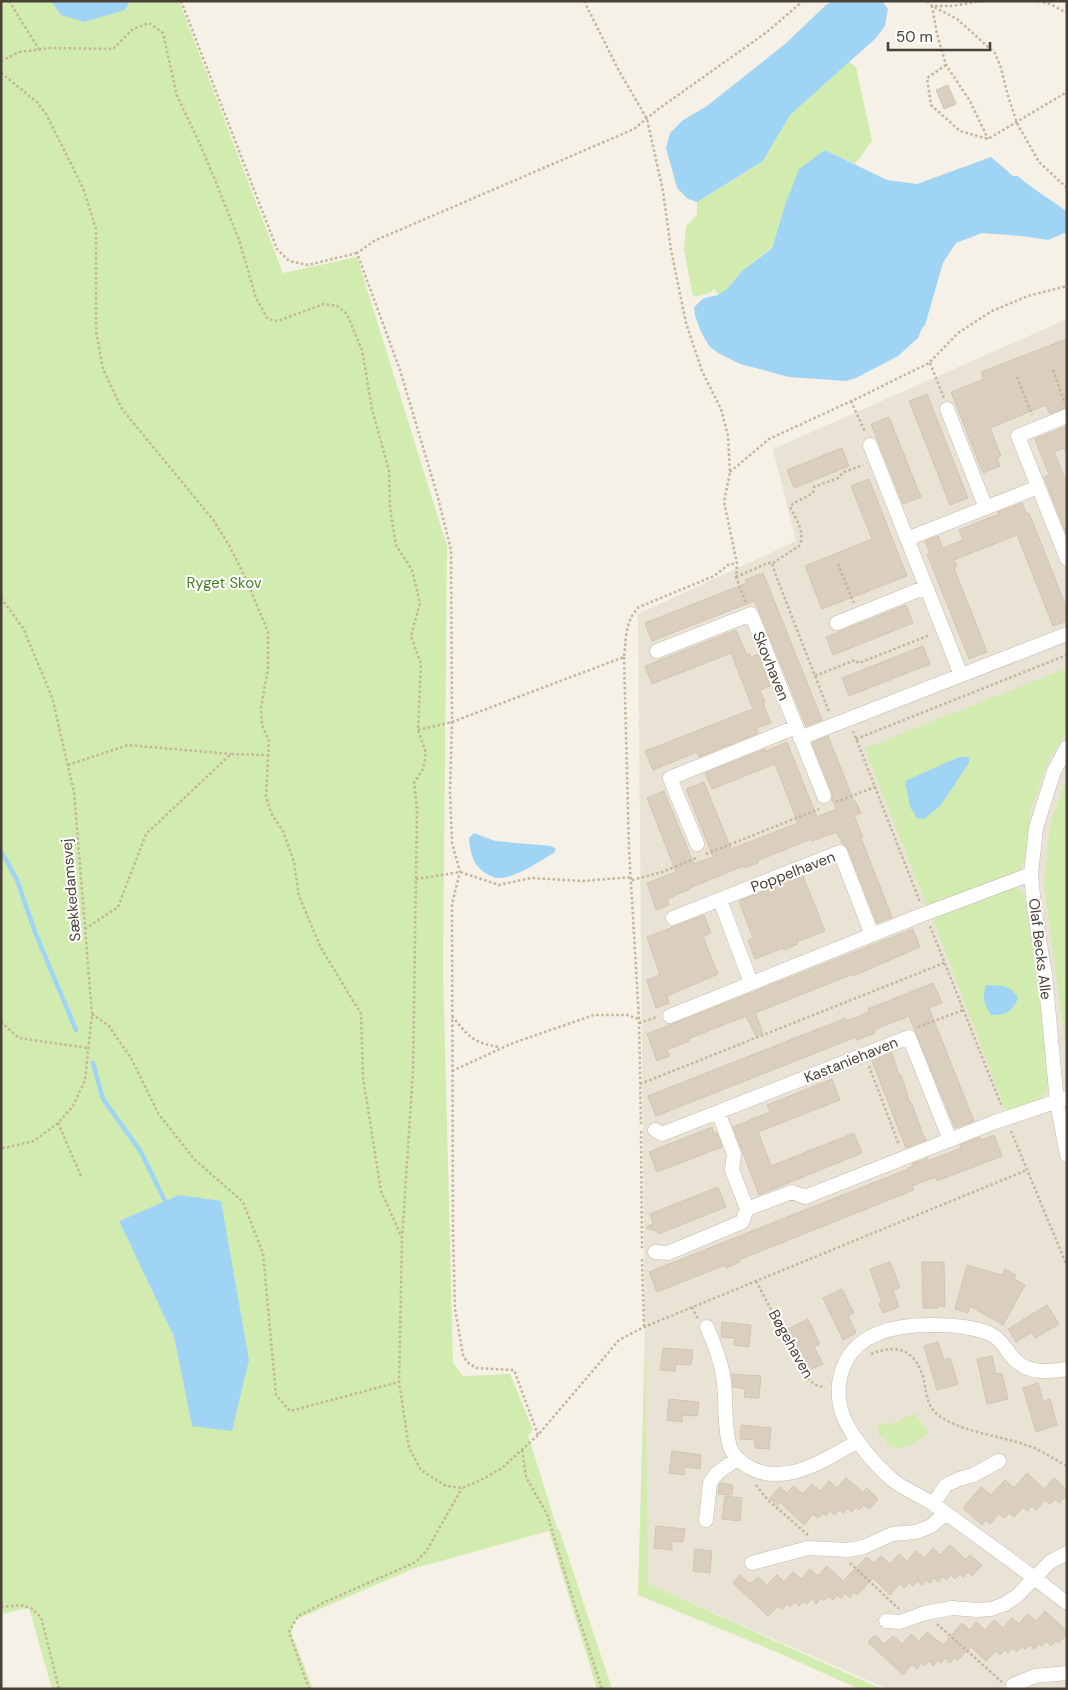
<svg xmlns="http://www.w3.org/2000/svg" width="1068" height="1690" font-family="'DM Sans',sans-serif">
  <rect width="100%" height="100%" fill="#f5f1e7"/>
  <path fill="#e9e3d5" d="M1067 319V1689H888L647 1584 638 614 796 541 773 449Z"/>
  <path fill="#d1ecae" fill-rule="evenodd" d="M1 1H51L61 15 125 10 130 1H179L283 273 357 257 447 546 443 970 453 1363 463 1376 510 1374 533 1430 528 1435 557 1528 556 1529H559L612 1689H597L549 1531 412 1569 295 1620 291 1632 313 1689H52L29 1608 1 1614ZM179 1195 192 1426 174 1337 119 1221Z
    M849 62 856 67 872 141 855 164 825 150 785 205 772 247 742 271 727 289 718 295 715 289 709 293 693 297 684 250 686 226 697 215V202L763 161 790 115Z
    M1067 668V732L1050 757 1031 808 1026 858 1021 869 1000 880 927 907 865 748Z
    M1067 777V1057L1044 884 1050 824Z
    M1009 887 1020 890 1025 899 1044 1021 1048 1088 1040 1099 1006 1111 933 919Z
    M645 1336 648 1584 882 1689H859L779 1653 638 1595Z
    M915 1414 929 1433C917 1442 904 1452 888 1446L885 1438 879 1437 878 1424 896 1423 905 1417Z"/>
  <path fill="#a0d4f5" d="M51 1H130L125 10 84 22 61 15Z
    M833 1H882L888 9 885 26 876 38 790 115 763 161 697 202 688 199 677 188 666 148 670 133 683 120 707 106 785 44 826 5Z
    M825 150 887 180 917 184 991 157 1013 176H1018C1033 190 1051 199 1067 212V232L1048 240 1022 236 982 233 956 243 943 263 925 325 922 328 918 338 898 356 856 378 846 381 789 377 740 364 718 353 709 346 701 332 695 316 694 307 704 298 718 295 727 289 742 271 772 248 785 205 799 169Z
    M959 757H969V763L941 805 924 819 917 818 910 807 905 781Z
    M474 833 495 841 551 846 556 849 554 853C539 861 515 879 498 878 494 878 491 876 487 874 473 866 470 853 469 838Z
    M986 985C1001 986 1010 984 1018 998 1013 1011 1006 1016 991 1015 985 1004 981 998 986 985Z
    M179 1195 221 1201 249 1360 232 1431 192 1426 174 1337 119 1221Z"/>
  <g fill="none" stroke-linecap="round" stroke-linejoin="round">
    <path stroke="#a0d4f5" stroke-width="4.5" d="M1 851 17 880 35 932 76 1030
      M93 1063 103 1099 141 1152 165 1201"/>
  </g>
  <path fill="#dacfbf" stroke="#d3c4af" d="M948 85 956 104 944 109 936 90Z
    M1067 339V407L1050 414 1046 405 990 428 1001 456 997 458 1000 466 983 473 951 392 984 379 981 372Z
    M927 394 968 498 950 505 909 401Z
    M889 417 921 497 903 504 871 424Z
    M1067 426V455L1064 448 1054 452 1067 483 1066 533 1044 477 1049 475 1035 439Z
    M842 448 849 466 794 488 787 470Z
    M869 479 907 576 822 609 805 566 872 539 851 486Z
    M1022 503 1027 514 1029 513 1067 609V621L1053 626 1017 535 954 560 957 566 954 568 987 652 969 659 927 554 930 553 925 541 938 536 943 548 963 540 959 530 999 514 998 512Z
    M763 573 822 720 806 726 759 611 754 601 652 641 645 623 747 583 745 580Z
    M906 605 913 623 833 655 826 637Z
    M736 630 747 655 750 654 751 657 758 654 770 686 760 690 765 702 763 703 771 723 756 728 758 733 699 757 697 752 653 770 645 751 753 709 731 653 652 684 645 666Z
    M923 646 930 664 849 696 842 678Z
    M828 736 854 801 855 800 861 813 854 816 863 837 861 838 892 917 877 923 848 849 842 843 837 832 812 841 811 839 757 861 758 863 744 868 743 866 690 888V889L667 899 669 905 656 910 647 883 676 872 647 798 664 791 694 864 713 857 686 789 704 782 731 849 798 823 775 764 712 789 705 773 765 749 766 751 787 742 817 817 836 809 832 799V793L812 743Z
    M803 876 825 931 797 942 798 944 784 950 783 948 755 959 748 940 753 938 739 901Z
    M704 915 711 933 703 937 718 974 667 996 669 1003 656 1008 647 980 660 975 647 937Z
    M913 929 920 947 853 976V974L755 1013 763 1033 756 1036 746 1016 688 1039 689 1041 667 1050 670 1056 657 1061 647 1034Z
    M933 983 942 1003 929 1008 974 1121 955 1128 909 1016 874 1030 875 1033 857 1040 856 1037 656 1116 648 1096 846 1018 847 1021 869 1012 868 1009Z
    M892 1053 899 1075H901L910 1103 912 1104 922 1132 926 1140 906 1148 872 1061Z
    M832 1079 840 1100 758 1132 771 1166 854 1133 862 1153 759 1195 733 1127 770 1112 767 1105Z
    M712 1127 714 1134 717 1133 722 1147 657 1172 649 1152Z
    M994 1135 1002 1156 937 1181 935 1177 912 1186 914 1190 739 1260 740 1262 726 1268 725 1265 657 1292 649 1272 908 1169V1168L913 1166 912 1164 928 1158V1161L961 1148 960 1145 980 1137 982 1140Z
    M718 1187 726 1207 658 1234 657 1231 646 1228 653 1223 650 1214Z
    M890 1262 900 1287 893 1290 899 1307 883 1313 879 1304 882 1303 870 1269Z
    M922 1262H944L945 1307 938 1305V1308H923Z
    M967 1265 1002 1275 1005 1269 1016 1275 1014 1279 1025 1285 1003 1325 970 1306 968 1313 955 1309Z
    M842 1289 854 1313 848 1316 856 1333 843 1340 823 1298Z
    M1047 1305 1059 1324 1035 1338 1032 1332 1016 1342 1008 1329Z
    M808 1319 820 1344 814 1347 823 1364 809 1370 788 1329Z
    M722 1322 751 1325 749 1347 734 1345 735 1338 721 1337Z
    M938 1342 944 1360 950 1358 958 1384 937 1390 924 1346Z
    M663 1348 693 1350 691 1365 676 1364 675 1371 660 1370Z
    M992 1356 996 1374 1002 1373 1008 1399 987 1404 977 1359Z
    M732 1374 761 1376 759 1398 744 1397 745 1389 733 1387Z
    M1038 1383 1043 1401 1050 1399 1057 1425 1036 1432 1023 1388Z
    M669 1399 699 1402 697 1416 682 1415V1422L667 1420Z
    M741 1425 771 1428 769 1449 755 1448V1440L740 1439Z
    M672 1451 701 1455 700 1469 685 1467 684 1475 669 1473Z
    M1027 1473 1044 1489 1054 1478 1067 1490V1495L1059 1503 1055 1499 1050 1504 1045 1500 1036 1510 1032 1506 1027 1511 1023 1507 1014 1517 1009 1513 1004 1518 999 1514 990 1524 986 1520 982 1525 963 1508 981 1487 991 1495 1005 1480 1014 1488Z
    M846 1478 863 1492 867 1488 878 1499 869 1509 864 1505 859 1510 856 1507 852 1512 847 1508 843 1513 840 1510 835 1515 830 1511 826 1516 823 1513 818 1518 813 1514 804 1525 780 1502 778 1505 770 1498 780 1487 787 1493 794 1486 803 1494 812 1484 820 1491 829 1481 837 1488Z
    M720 1483 733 1485 732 1495 718 1494Z
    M725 1496 742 1498 740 1521 722 1519Z
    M656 1526 685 1529 683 1542 672 1541V1550L654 1548Z
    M950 1545 966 1560 970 1555 982 1565 972 1576 968 1572 963 1577 960 1574 955 1579 951 1575 946 1580 943 1576 938 1582 934 1578 930 1583 926 1580 922 1585 917 1581 913 1586 909 1583 904 1588 900 1584 890 1595 873 1578 857 1595 854 1592 850 1598 845 1593 841 1598 837 1595 833 1600 828 1596 824 1601 821 1598 816 1604 812 1599 807 1604 804 1601 799 1606 795 1602 790 1607 787 1604 782 1609 778 1606 768 1616 733 1583 740 1575 750 1584 758 1577 767 1585 777 1575 784 1582 793 1572 801 1579 810 1569 818 1576 827 1566 843 1581 867 1557 874 1563 881 1556 890 1564 899 1554 907 1561 916 1551 924 1558 933 1548 940 1555Z
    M695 1549 712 1551 710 1573 693 1571Z
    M1045 1611 1067 1631V1635L1059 1643 1056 1641 1051 1646 1046 1641 1042 1646 1039 1644 1034 1649 1030 1645 1025 1649 1022 1647 1017 1652 1013 1648 1008 1653 1005 1650 1000 1655 996 1651 986 1661 971 1647 958 1660 955 1658 950 1663 945 1658 941 1663 938 1660 933 1666 929 1661 924 1666 921 1663 917 1669 912 1664 903 1675 868 1642 875 1635 884 1644 893 1636 902 1644 911 1634 919 1641 927 1632 943 1645 962 1623 970 1630 976 1622 985 1630 994 1620 1003 1628 1012 1618 1019 1624 1028 1614 1036 1621Z"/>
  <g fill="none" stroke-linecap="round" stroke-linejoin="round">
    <defs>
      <path id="minor" d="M947 409 986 508
        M1067 416 1018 436 1067 559
        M870 445 961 675
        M907 539 1038 487
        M837 623 926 587
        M657 651 751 614 824 796
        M800 738 1067 634
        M1067 747 1054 771 1036 828 1031 874 1034 907 1045 975 1057 1102 1067 1155
        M697 844 670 778 796 727
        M720 900 751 983
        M673 918 840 852 872 935
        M670 1016 919 916 1031 874
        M718 1112 734 1154 732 1170 747 1209
        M655 1130 662 1134 909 1037 950 1140
        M655 1252 668 1253 742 1222 747 1209 792 1192 805 1197 995 1122 1067 1098
        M707 1327C714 1343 720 1358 723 1375 727 1398 723 1424 730 1447 733 1455 738 1460 744 1464 781 1490 825 1460 858 1441
        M1067 1369C1047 1372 1029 1374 1014 1359 1007 1351 1003 1342 994 1336 981 1328 954 1325 939 1325 906 1324 863 1328 846 1361 839 1375 837 1390 840 1405 844 1430 875 1465 894 1481 906 1490 921 1496 933 1504 978 1536 1023 1569 1067 1603
        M933 1504 946 1485 959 1479 973 1475 999 1461
        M706 1520 710 1483 717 1473 737 1459
        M752 1563 808 1548 848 1550 864 1547 892 1534 916 1532 931 1526 945 1514
        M886 1621 900 1622 925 1613 952 1608 977 1610 991 1609 1005 1604 1018 1595 1050 1562 1067 1553
        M1013 1685 1035 1676 1067 1673"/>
    </defs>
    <use href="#minor" stroke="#c4bbac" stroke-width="15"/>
    <path stroke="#c4b499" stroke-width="2.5" stroke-dasharray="2.5 2.5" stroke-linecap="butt" d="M9 1 39 49
      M181 1 277 249 289 261 308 265 357 253
      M584 1 618 69 647 119 663 191 671 250 686 323 702 371 721 409 728 436 730 472 724 502 737 563 736 577 746 603
      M927 1 932 6 957 19 995 53 1001 68 1008 96 1017 123 1039 162 1067 188
      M982 1 951 6H932L937 34 946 65 970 101 988 139
      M1038 1 1050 4 1067 13
      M1 61 19 52 50 48 113 49 133 29 149 23 163 33 177 96 200 144 217 185 239 240 256 298 268 319 278 321 324 304 337 306 347 314 362 350 372 409 389 471 390 508 396 545 412 570 420 603 411 636 421 664 418 730 426 753 423 769 414 783 417 808 413 1071 402 1239 399 1382 409 1448 421 1470 446 1486 462 1488 481 1480 502 1468 538 1435 619 1340 644 1327 1027 1170
      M946 65 927 78 931 105 960 131 988 139 1067 92
      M1 73 37 102 46 114 83 188 96 229V331L103 369 122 409 214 521 230 547 246 579 268 632V668L261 708 262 725 269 741 266 796 271 813 283 831 294 862 299 896 321 948 361 1014 363 1077 381 1191 402 1238
      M930 363 944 398
      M1053 370 1065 404
      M1017 377 1032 415
      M851 401 865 432
      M730 472 769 439 858 398 929 363 958 333 992 311 1028 296 1067 286
      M773 563 799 546C806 533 796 519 790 507L794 503 813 493 814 487 838 478 844 472 863 465
      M838 564 854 603
      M736 577 768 563H772L775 573 829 712
      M1 598 23 628 52 697 74 792 92 1014 85 1080 73 1106 58 1123 34 1141 4 1148 1 1147
      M624 657 629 849 639 1019 641 1126
      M815 676 855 660 859 663 930 635
      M418 730 452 722 624 657C626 640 625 620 639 607L714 576 728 565 737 563
      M853 731 920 902
      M856 739 1067 655
      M68 765 128 745 231 754
      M836 802 875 787
      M706 854 819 809
      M416 879 460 872 499 885 531 878 583 881 632 877
      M632 880 662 872 696 858
      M930 926 1002 1107
      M85 929 118 907 146 834 231 754 268 755
      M92 1014 108 1025 131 1058 158 1113 194 1159 243 1202 263 1253 276 1395 290 1411 399 1382
      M452 1016C469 1037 473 1043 500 1047
      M1 1022 19 1038 88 1048
      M639 1023 657 1017
      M918 1027 963 1010
      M869 1066 899 1145
      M452 1071 513 1043 594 1015H627L639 1019
      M640 1084 944 963
      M58 1123 81 1176
      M641 1131 642 1248
      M1011 1131 1067 1266
      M642 1259 644 1327
      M756 1281 806 1376 814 1384 825 1388
      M692 1307 698 1319
      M871 1354C893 1345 911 1347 921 1371 927 1385 924 1402 936 1413 955 1431 1001 1436 1026 1445 1040 1449 1053 1459 1067 1466
      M538 1435 514 1370 476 1368 467 1362 463 1355 455 1309 453 1234 452 904 460 872 452 843 450 792 452 722 451 550 437 494 400 370 357 253 374 241 634 129 657 110 767 32 803 1
      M522 1450 526 1477 547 1514 578 1616 602 1689
      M756 1485 767 1499 808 1535
      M850 1563 899 1609
      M1 1607 20 1605 31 1608 41 1617 59 1689
      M937 1624 1002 1682
      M309 1689 289 1632 298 1616 327 1601 416 1562 427 1550 462 1488"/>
    <use href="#minor" stroke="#fff" stroke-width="14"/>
  </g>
  <g text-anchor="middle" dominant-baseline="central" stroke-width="4" stroke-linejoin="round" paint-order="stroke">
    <g font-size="15" fill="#487f24" stroke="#fff">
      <text x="224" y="583">Ryget Skov</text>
    </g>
    <g font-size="15" fill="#494136" stroke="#fff">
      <text transform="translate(771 666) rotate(68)">Skovhaven</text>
      <text transform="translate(793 872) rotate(-21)">Poppelhaven</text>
      <text transform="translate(71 890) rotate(-95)">Sækkedamsvej</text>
      <text transform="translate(1040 949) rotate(83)">Olaf Becks Alle</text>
      <text transform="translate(851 1060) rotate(-22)">Kastaniehaven</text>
      <text transform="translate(791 1344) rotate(61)">Bøgehaven</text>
    </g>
  </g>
  <rect width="1068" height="1690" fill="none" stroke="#494136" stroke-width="5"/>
  <path d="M888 42v8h102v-8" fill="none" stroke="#494136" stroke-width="2.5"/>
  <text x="896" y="42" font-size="15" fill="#494136" stroke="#ffffff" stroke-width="4" paint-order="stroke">50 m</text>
</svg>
